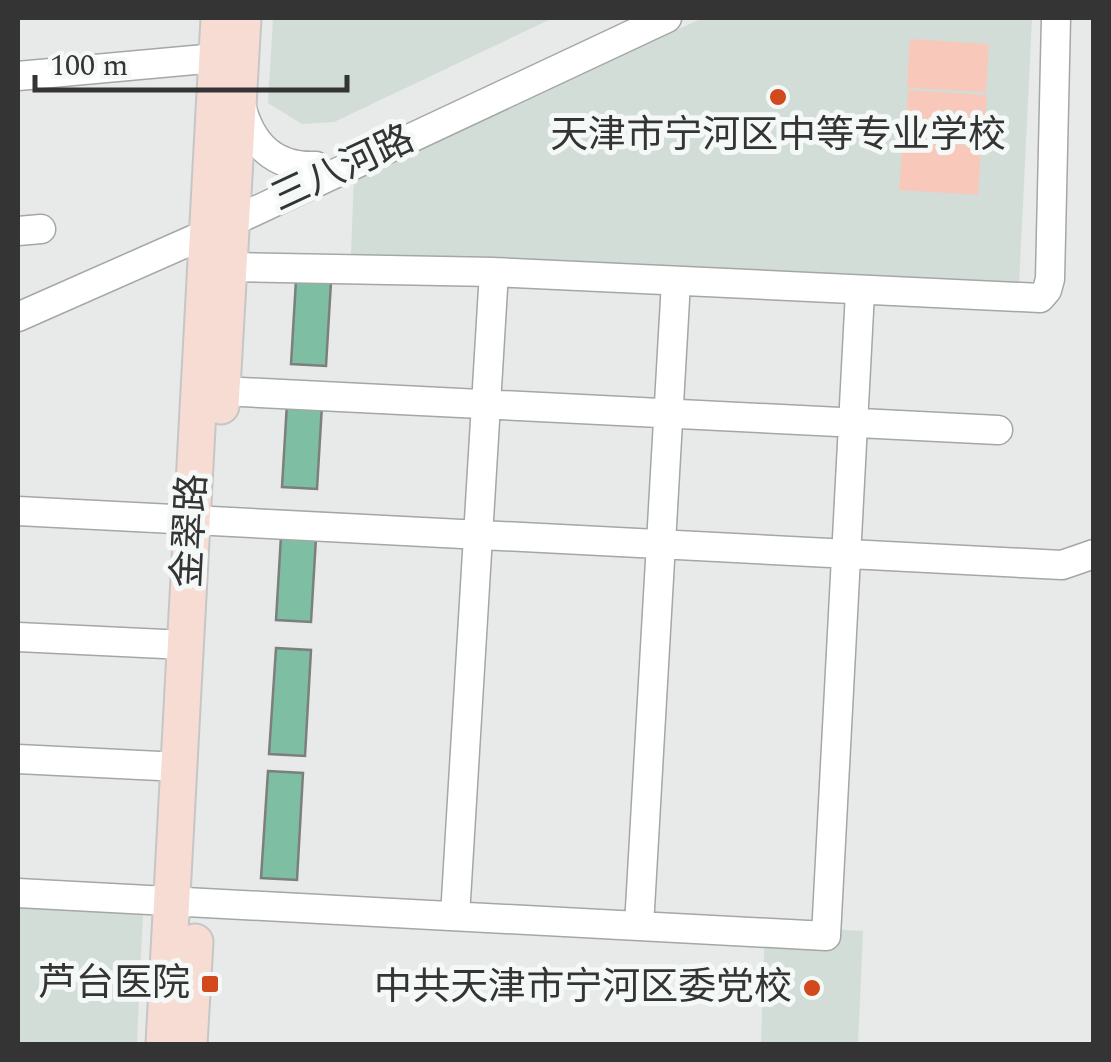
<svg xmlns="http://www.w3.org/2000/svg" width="1111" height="1062" font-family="Spectral,'Noto Sans SC',serif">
  <rect width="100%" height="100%" fill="#e7eae8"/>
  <path fill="#d2ddd8" d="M273 18H553L334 122 302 124 268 103Z
    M703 18H1032L1019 286 351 254 354 177Z
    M18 906 143 912 137 1044H18Z
    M765 925 863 931 858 1044H761Z"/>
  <path fill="#f8c9bb" d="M910 39 989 44 986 92 907 88Z
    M908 90 987 95 983 143 905 139Z
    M903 141 981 146 978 195 899 190Z"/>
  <path fill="#7ebea2" stroke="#7c7f7d" stroke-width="2.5" d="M296 280 331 282 326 366 291 364Z
    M287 403 322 405 317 489 282 487Z
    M281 536 316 538 311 622 276 620Z
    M276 648 311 650 305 756 269 754Z
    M268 771 303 773 297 880 261 878Z"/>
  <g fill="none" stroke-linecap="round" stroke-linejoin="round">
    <defs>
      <path id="minor" d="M18 76 216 58
        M241 105C251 144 274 168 316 166
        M18 231 41 229
        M230 267 494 272 1040 298 1047 290 1050 279 1056 18
        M18 317 206 234 667 18
        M222 391 998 430
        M18 511 1062 565 1094 554
        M18 637 185 645
        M18 759 180 767
        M18 893 826 936 860 292
        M455 916 494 272
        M639 926 676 282"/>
      <path id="major" d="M221 406 243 18
        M164 1044 219 18
        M189 1044 195 942"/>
    </defs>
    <use href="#minor" stroke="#a4a7a6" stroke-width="31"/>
    <use href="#major" stroke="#c6c6c6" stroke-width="39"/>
    <use href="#minor" stroke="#fff" stroke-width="28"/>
    <use href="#major" stroke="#f7dcd4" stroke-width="35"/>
  </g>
  <g fill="#d1491c" stroke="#f4f8f6" stroke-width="4">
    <circle cx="778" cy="97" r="10"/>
    <rect x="200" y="974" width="20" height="20" rx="5"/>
    <circle cx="812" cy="988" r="10"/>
  </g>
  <g text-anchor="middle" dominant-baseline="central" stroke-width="10" stroke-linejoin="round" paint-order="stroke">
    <g font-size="38" fill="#333433" stroke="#f4f8f6" text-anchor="end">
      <text x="778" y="136" text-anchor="middle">天津市宁河区中等专业学校</text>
      <text x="190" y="984">芦台医院</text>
      <text x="792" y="988">中共天津市宁河区委党校</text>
    </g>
    <g font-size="38" fill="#333433" stroke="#f4f8f6">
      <text transform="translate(343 169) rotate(-25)">三八河路</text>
      <text transform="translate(191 531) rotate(-87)">金翠路</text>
    </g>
  </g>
  <rect width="1111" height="1062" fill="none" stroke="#333433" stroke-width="40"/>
  <path d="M35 75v15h312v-15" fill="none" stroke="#333433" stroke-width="5"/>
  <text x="50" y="75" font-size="30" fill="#333433" stroke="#f4f8f6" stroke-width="8" paint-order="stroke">100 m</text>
</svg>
